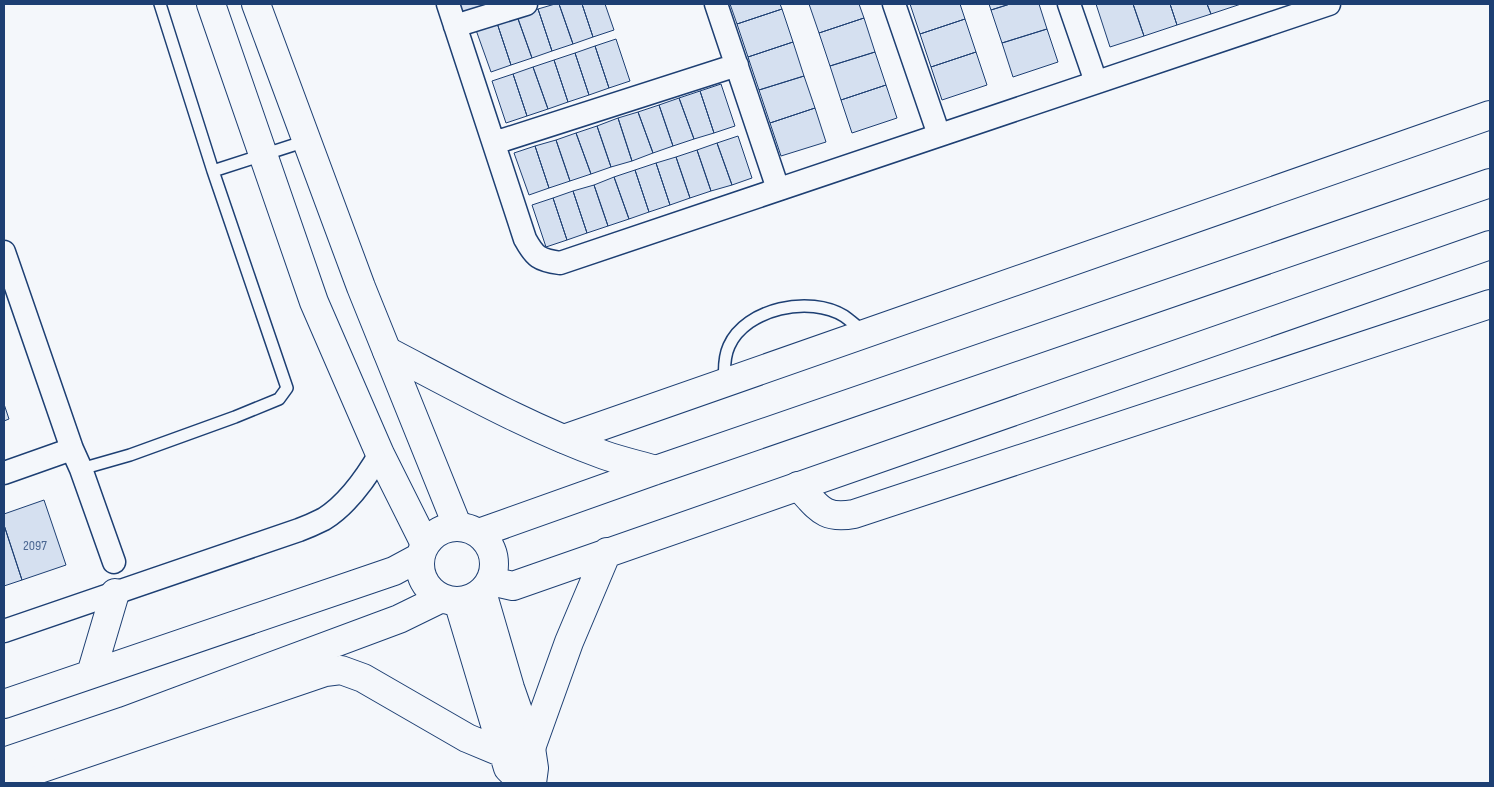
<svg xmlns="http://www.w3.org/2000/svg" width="1494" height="787" font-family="'Sofia Sans Condensed',sans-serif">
  <rect width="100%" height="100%" fill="#f4f7fb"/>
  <path fill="#d5e0f0" stroke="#1d3f73" d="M458 4H494L461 14Z
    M555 4H559L573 44 552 51 538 9Z
    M559 4H582L593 37 573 44Z
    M582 4H605L614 30 593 37Z
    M730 4H780L782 9 737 24Z
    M809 4H859L864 18 819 33Z
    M910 4H960L965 19 920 34Z
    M989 4H1010L991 10Z
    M1010 4H1039L1047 29 1002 43 991 10Z
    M1096 4H1133L1144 36 1110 47Z
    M1133 4H1170L1177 25 1144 36Z
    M1170 4H1207L1211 14 1177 25Z
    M1207 4H1241L1211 14Z
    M538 9 552 51 532 58 517 16Z
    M782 9 793 42 748 57 737 24Z
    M517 16 532 58 511 65 497 23Z
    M864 18 875 52 830 66 819 33Z
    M965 19 976 52 931 67 920 34Z
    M497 23 511 65 491 72 476 30Z
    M1047 29 1058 62 1013 77 1002 43Z
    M616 39 630 81 609 88 595 46Z
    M793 42 804 76 759 90 748 57Z
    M595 46 609 88 589 95 575 53Z
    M875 52 886 85 841 100 830 66Z
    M976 52 987 85 942 100 931 67Z
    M575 53 589 95 568 102 554 60Z
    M554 60 568 102 548 109 533 67Z
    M533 67 548 109 527 116 513 74Z
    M513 74 527 116 506 123 492 81Z
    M804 76 815 108 770 123 759 90Z
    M721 84 735 126 714 133 700 91Z
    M886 85 897 118 852 133 841 100Z
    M700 91 714 133 694 139 679 98Z
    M679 98 694 139 673 146 659 105Z
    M659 105 673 146 653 153 638 112Z
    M815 108 826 142 781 156 770 123Z
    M638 112 653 153 632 161 618 118Z
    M618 118 632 161 611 167 597 126Z
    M597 126 611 167 591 174 576 133Z
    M576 133 591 174 570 181 556 140Z
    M738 136 752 178 732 185 717 143Z
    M556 140 570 181 549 188 535 146Z
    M717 143 732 185 711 191 697 150Z
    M535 146 549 188 529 195 514 153Z
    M697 150 711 191 690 198 676 157Z
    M676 157 690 198 670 205 656 163Z
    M656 163 670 205 649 212 635 170Z
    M635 170 649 212 629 219 614 177Z
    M614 177 629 219 608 226 594 185Z
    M594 185 608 226 587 233 573 191Z
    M573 191 587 233 567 240 553 198Z
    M553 198 567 240 546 247 532 205Z
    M4 404 9 419 4 421Z
    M44 500 66 565 22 580 4 525V514Z
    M4 525 22 580 4 586Z"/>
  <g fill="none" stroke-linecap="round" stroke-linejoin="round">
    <defs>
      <path id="service" d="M160 4 213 171
        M725 383C724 371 724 357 729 346 746 308 810 295 844 316 851 321 858 327 865 333
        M81 469 130 455 235 417 279 399 287 388 213 171 306 141"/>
      <path id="minor" d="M448 4 525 239C535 257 539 260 560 263L1329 4
        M716 4 778 189
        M894 4 939 135
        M1069 4 1096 82
        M455 26 526 4
        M494 143 737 65
        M4 252 72 449 81 469 114 562
        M4 473 72 449
        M4 631 299 530C307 527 316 523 324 519 348 504 366 478 380 454"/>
      <path id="tertiary" d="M211 4 314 302 380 454 425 544
        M256 4 361 287 457 525 462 527
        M564 439 1490 115
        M798 486C818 506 822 520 854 514L1490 304
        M482 592 510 688 531 748 534 768 532 783
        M458 601 508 768 523 783
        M4 781 325 672 341 670 363 678 467 738 503 753"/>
      <path id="primary" d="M387 351C458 388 529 428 604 455 621 461 639 465 656 470
        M420 564a37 37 0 1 1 74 0a37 37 0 1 1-74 0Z
        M479 533 656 470 1490 183
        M491 581 513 586 1490 245
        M91 674 115 593
        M4 704 394 571 420 557
        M531 748 569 642 607 552
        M4 762 125 721 399 619 442 598"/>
    </defs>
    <use href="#service" stroke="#1d3f73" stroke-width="14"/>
    <use href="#minor" stroke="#1d3f73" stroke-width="25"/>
    <use href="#tertiary" stroke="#1d3f73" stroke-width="30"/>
    <use href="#primary" stroke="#1d3f73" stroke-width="30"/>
    <use href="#service" stroke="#f4f7fb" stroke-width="11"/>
    <use href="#minor" stroke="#f4f7fb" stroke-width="22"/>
    <use href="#tertiary" stroke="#f4f7fb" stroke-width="28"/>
    <use href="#primary" stroke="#f4f7fb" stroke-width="28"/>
  </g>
  <g text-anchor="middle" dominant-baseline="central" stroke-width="4" stroke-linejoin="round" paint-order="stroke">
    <g font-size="14" fill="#4b6792">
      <text x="35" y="545">2097</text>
    </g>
  </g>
  <rect width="1494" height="787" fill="none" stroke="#1d3f73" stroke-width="10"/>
</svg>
